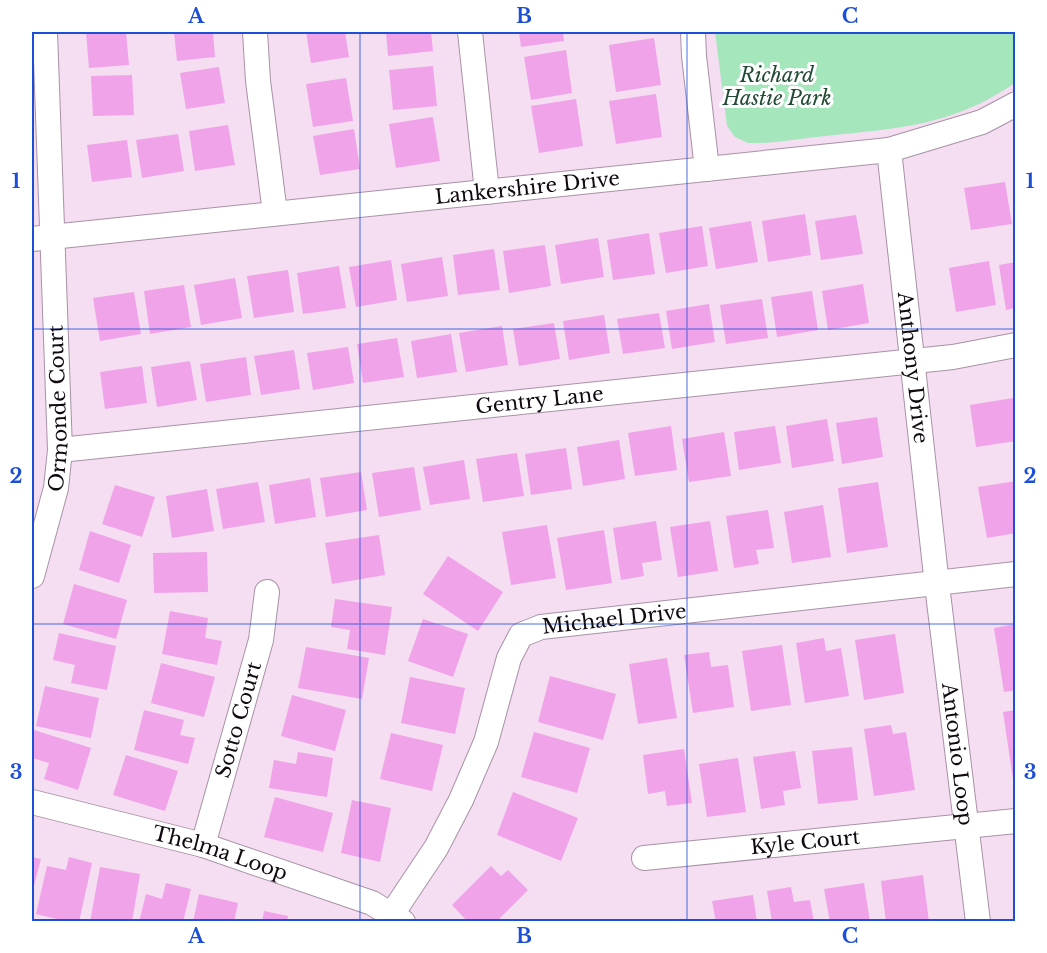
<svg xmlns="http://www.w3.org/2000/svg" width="1047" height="953" font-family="'Libre Baskerville',serif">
  <rect width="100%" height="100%" fill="#f5ddf2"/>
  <path fill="#a5e6bc" d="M715 32H1015V83C952 126 900 128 826 136 801 138 774 144 748 143L735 137 727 126Z"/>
  <path fill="#f0a3e9" d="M86 32H126L129 65 89 68Z
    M174 32H213L215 57 177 61Z
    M306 32H345L349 57 311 63Z
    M386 32H431L433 51 388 56Z
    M519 32H563L564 41 521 47Z
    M654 38 661 85 616 92 609 45Z
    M566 50 572 93 531 100 524 57Z
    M433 66 437 106 393 110 389 70Z
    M219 67 225 103 186 109 180 73Z
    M132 75 134 115 93 116 91 76Z
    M346 78 353 121 313 127 306 84Z
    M656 94 662 137 616 144 609 101Z
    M576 99 583 146 539 153 531 106Z
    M433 117 440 161 396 168 389 124Z
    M228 125 235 165 195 171 189 131Z
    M354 129 360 169 320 175 313 136Z
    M178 134 184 171 142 178 136 140Z
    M127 140 132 177 92 182 87 145Z
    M1005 182 1012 224 971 230 964 188Z
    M805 214 811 255 768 262 762 221Z
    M856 215 863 254 821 260 815 221Z
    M751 221 758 262 716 269 709 228Z
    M702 226 708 266 666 273 659 233Z
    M649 233 655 274 613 280 607 240Z
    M598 238 604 277 561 284 555 245Z
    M545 245 551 286 509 293 503 251Z
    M494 249 500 290 458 295 453 255Z
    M442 257 448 296 407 302 401 264Z
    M391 260 397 300 356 307 349 267Z
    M989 261 996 305 956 312 949 268Z
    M1016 262V308L1006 310 999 265Z
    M339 266 346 308 303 314 297 273Z
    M288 270 294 312 254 318 247 276Z
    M235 278 242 318 201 325 194 285Z
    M863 284 869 323 828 330 822 291Z
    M184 285 191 327 150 334 144 291Z
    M812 291 818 330 777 337 771 297Z
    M134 292 141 334 100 341 93 298Z
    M762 299 768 338 726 344 720 305Z
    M709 304 715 342 672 349 666 311Z
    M659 313 665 348 623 354 617 319Z
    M604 315 610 353 569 360 563 321Z
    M554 323 560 359 519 366 513 329Z
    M502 326 508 365 466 372 459 333Z
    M451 334 457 372 417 378 411 341Z
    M397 338 404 377 363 383 357 344Z
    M348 347 354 383 313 390 307 353Z
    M294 350 300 389 261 395 254 356Z
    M246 357 251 395 206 402 200 364Z
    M190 361 197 400 157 407 151 367Z
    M142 366 147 403 105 409 100 372Z
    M1013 398 1016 417V441L976 447 970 405Z
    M877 417 883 457 842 464 836 423Z
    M827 419 834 461 792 468 786 426Z
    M671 426 677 470 635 476 628 433Z
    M775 426 781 463 739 470 734 432Z
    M724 432 731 476 689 482 682 439Z
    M619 440 625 479 583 486 577 447Z
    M566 448 572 489 531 495 525 454Z
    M517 453 524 496 483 502 476 459Z
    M464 460 470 499 430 505 423 467Z
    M414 467 421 510 379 517 372 473Z
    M361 472 367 510 326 517 320 478Z
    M310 478 316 517 275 524 269 485Z
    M1016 481V533L987 538 978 487Z
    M258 482 265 522 223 529 216 489Z
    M878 482 888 547 847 553 838 488Z
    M115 485 155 497 142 537 102 524Z
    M207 489 214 531 172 538 166 496Z
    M823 505 831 557 792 563 784 512Z
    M768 510 774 548 756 550 759 564 734 568 726 516Z
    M656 521 662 560 642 563 644 576 621 580 613 528Z
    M710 521 718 571 678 577 670 527Z
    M547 525 556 578 511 585 502 532Z
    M604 530 612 583 566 590 557 538Z
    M90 531 131 545 119 583 79 570Z
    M379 535 385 575 332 584 325 543Z
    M207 552 208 592 154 593 153 553Z
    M448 556 503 592 478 631 423 594Z
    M74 584 127 600 116 639 63 624Z
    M335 599 392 607 385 655 347 649 350 630 331 627Z
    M170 611 208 618 205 638 222 641 217 665 162 654Z
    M423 619 468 634 453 677 408 661Z
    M1016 624V690L1004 692 994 628Z
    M59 633 116 646 107 690 71 683 75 665 53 660Z
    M895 634 904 693 864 700 855 640Z
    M824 638 826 651 841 648 849 696 805 703 796 643Z
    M782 645 791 705 751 711 742 651Z
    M306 647 369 658 362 699 298 688Z
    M709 652 711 667 728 665 734 707 693 713 684 655Z
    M667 658 677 718 638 724 629 664Z
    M161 663 215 677 204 717 151 703Z
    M550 676 616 694 603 740 538 722Z
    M410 677 465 688 455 734 401 723Z
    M45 686 99 698 91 738 36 726Z
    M292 695 346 710 335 751 281 736Z
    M144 710 184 720 180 735 195 738 188 764 134 750Z
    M1016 710V778L1013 779 1003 712Z
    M891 725 893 734 906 732 915 790 874 796 864 729Z
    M34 730 91 748 78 790 44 779 49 763 32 758V738Z
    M534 732 590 748 577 793 521 777Z
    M391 733 443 745 432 791 380 779Z
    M852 747 858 800 818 804 812 751Z
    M684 749 692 803 667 806 665 791 648 794 643 755Z
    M795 751 801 788 783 791 785 805 761 809 753 757Z
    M298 752 333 758 327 797 269 788 274 760 296 764Z
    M126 755 178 771 165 811 113 795Z
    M738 758 746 812 707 817 699 764Z
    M513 792 578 818 561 861 497 835Z
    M275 797 333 813 323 852 264 837Z
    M352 800 391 808 380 862 341 853Z
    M32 857 41 859 32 893Z
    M69 857 92 863 79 922H69L36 914 47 866 66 870Z
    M491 866 501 876 508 870 528 890 496 922H468L452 905Z
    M100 867 140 874 132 922H90Z
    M923 875 929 922H886L881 881Z
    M166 883 191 889 183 922H139L146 894 162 899Z
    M864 883 870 922H830L824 889Z
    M791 887 794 902 810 900 814 922H772L767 891Z
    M199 894 238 903 234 922H193Z
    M753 895 757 922H716L712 901Z
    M264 911 288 916 287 922H262Z"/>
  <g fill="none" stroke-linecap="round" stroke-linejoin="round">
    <defs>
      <g id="minor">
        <path d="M255 32 258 81 275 213"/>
        <path d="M470 32 487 192"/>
        <path d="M693 32 694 56 707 169"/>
        <path id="s1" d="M889 150 937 585 978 922"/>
        <path id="s2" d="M32 239 889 150 982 122 1016 104"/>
        <path id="s3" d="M60 450 953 357 1016 345"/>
        <path id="s4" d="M32 576 56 488 60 450 45 32"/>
        <path id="s5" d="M32 802 203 845 372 903 403 922"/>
        <path id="s6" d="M203 845 261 640 267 592"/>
        <path id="s7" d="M644 858 1016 821"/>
        <path id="s8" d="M392 914 436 848 461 800 486 742 509 658 521 635 541 627 1016 574"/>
      </g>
    </defs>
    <use href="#minor" stroke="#a892a6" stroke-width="26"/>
    <use href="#minor" stroke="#fff" stroke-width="24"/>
  </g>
  <path fill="none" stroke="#1d4ed8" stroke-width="1.5" stroke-opacity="0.55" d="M360 32V922M687 32V922M32 329H1016M32 624H1016"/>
  <g text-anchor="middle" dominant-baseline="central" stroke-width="6" stroke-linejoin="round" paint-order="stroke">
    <g font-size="20" font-style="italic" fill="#214b32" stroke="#fff">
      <text x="777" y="75">Richard<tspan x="777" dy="23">Hastie Park</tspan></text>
    </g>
    <g font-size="20" fill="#100910" stroke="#fff">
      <text stroke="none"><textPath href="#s2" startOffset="498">Lankershire Drive</textPath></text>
      <text stroke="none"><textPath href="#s1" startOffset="219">Anthony Drive</textPath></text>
      <text stroke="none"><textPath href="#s3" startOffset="482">Gentry Lane</textPath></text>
      <text stroke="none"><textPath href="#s4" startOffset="171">Ormonde Court</textPath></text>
      <text stroke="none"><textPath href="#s8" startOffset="405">Michael Drive</textPath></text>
      <text stroke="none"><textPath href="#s6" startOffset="130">Sotto Court</textPath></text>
      <text stroke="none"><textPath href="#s1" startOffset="608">Antonio Loop</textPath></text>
      <text stroke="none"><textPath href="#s7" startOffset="162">Kyle Court</textPath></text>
      <text stroke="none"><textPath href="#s5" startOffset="195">Thelma Loop</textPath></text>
    </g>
  </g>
  <rect width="1047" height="953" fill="none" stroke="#ffffff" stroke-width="66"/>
  <rect x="33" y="33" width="981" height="887" fill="none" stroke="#1d4ed8" stroke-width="2"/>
  <g font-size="20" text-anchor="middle" font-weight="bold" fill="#1d4ed8">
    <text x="196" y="23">A</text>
    <text x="524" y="23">B</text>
    <text x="850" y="23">C</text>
    <text x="16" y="188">1</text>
    <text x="1030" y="188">1</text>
    <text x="16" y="483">2</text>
    <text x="1030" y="483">2</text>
    <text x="16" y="779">3</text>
    <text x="1030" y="779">3</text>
    <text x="196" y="943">A</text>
    <text x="524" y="943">B</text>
    <text x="850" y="943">C</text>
  </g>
</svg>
